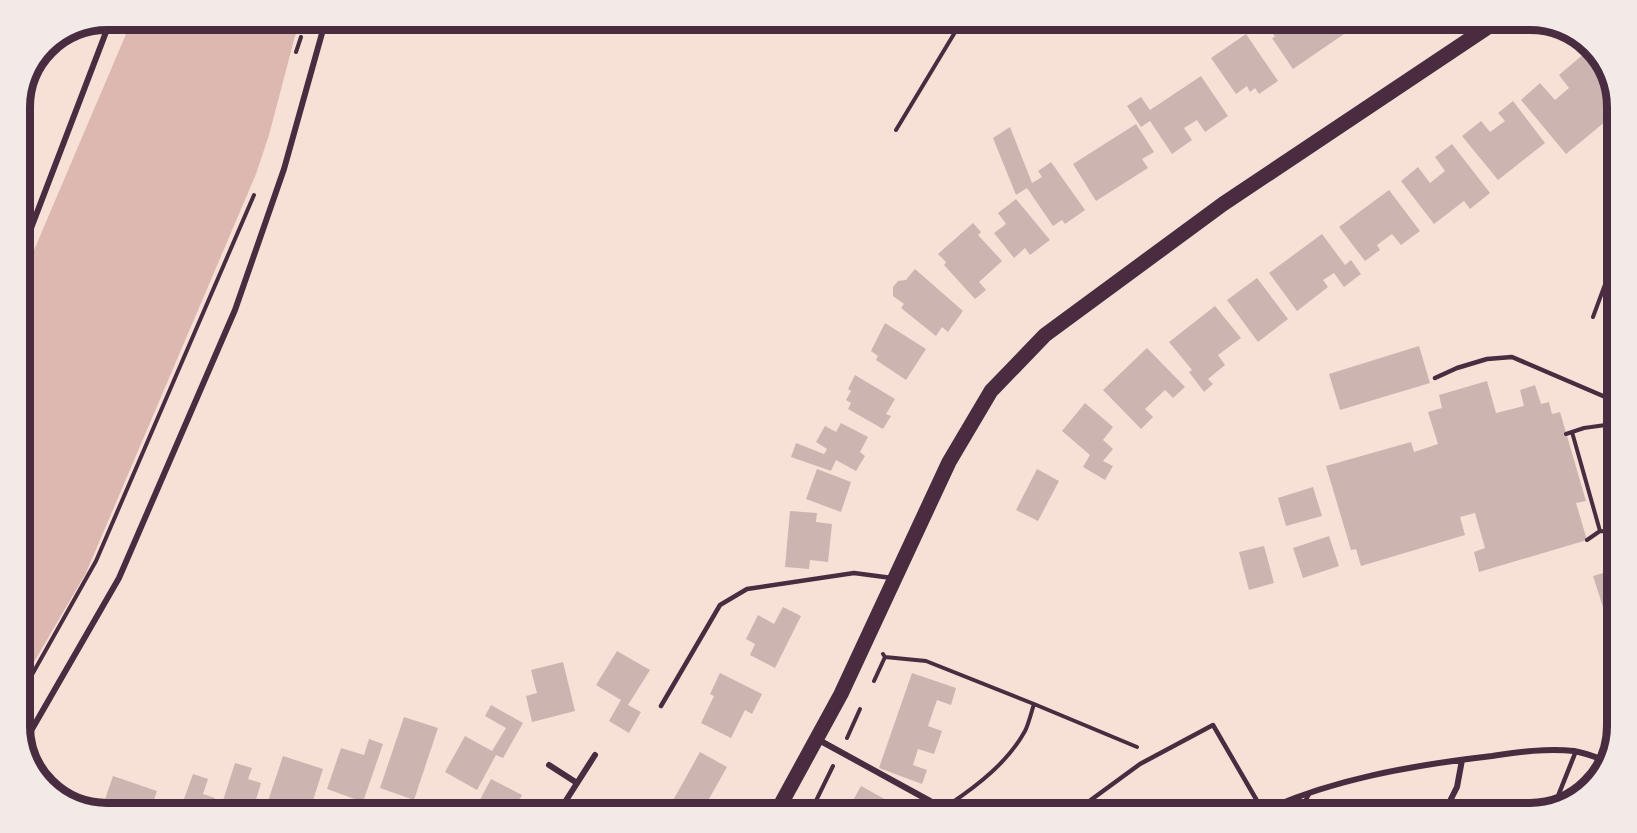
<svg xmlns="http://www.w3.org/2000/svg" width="1637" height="833" font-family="'Crimson Pro',serif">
  <rect width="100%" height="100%" fill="#f7e1d7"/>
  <path fill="#dcb8b0" d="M132 20H306L295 36 269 135 256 174 86 573 20 686V283Z"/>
  <path fill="#ccb4b1" d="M1275 19H1280L1286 27 1297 19H1338L1347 32 1293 69 1272 38 1275 37 1267 25Z
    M1246 34 1278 81 1259 94 1255 88 1250 92 1247 86 1236 94 1211 58Z
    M1586 52 1611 83 1603 91 1617 112 1566 154 1521 100 1540 83 1555 100 1569 88 1559 75Z
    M1597 54 1603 59 1607 72 1595 56Z
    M1201 76 1228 116 1205 132 1197 120 1184 128 1192 140 1172 154 1150 121 1141 127 1127 106 1141 97 1150 110Z
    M1513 101 1545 143 1498 180 1462 136 1481 121 1490 132 1505 121 1498 113Z
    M1136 124 1154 152 1142 159 1148 168 1096 201 1073 164Z
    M1010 127 1032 183 1042 177 1038 171 1051 162 1085 210 1065 224 1062 220 1053 226 1027 188 1016 195 993 138Z
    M1452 144 1490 193 1470 209 1464 201 1434 224 1401 181 1418 167 1430 183 1445 171 1435 157Z
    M1389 190 1420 231 1401 245 1392 234 1377 245 1380 250 1365 261 1339 227Z
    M1016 199 1050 240 1030 255 1025 248 1014 258 994 233 1006 224 998 213Z
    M973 223 981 232 978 235 1002 261 979 282 986 290 975 299 944 265 946 262 938 254Z
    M1322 234 1345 265 1351 260 1361 274 1344 287 1334 273 1323 280 1328 287 1297 311 1269 273Z
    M915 269 963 311 948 332 942 327 936 336 901 308 904 304 893 296V287L898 281 906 280Z
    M1257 278 1288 319 1258 342 1227 300Z
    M1215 306 1241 338 1218 355 1225 365 1208 379 1213 384 1204 392 1189 372 1192 370 1169 342Z
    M885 323 926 349 906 380 876 360 878 356 871 351Z
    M1419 346 1430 383 1340 410 1329 374Z
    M1147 348 1185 387 1173 398 1165 390 1145 409 1153 417 1141 429 1103 390Z
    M855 375 895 399 886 414 891 416 883 429 848 409 851 403 846 400 851 391 848 389Z
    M1487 381 1496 413 1524 406 1520 390 1535 385 1541 404 1549 402 1552 414 1560 412 1586 501 1576 503 1587 540 1479 572 1474 552 1485 548 1475 513 1460 517 1465 535 1361 566 1356 549 1351 550 1326 466 1411 442 1414 452 1438 444 1428 412 1442 408 1439 395Z
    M1085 403 1113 427 1103 440 1113 449 1103 461 1113 466 1105 480 1083 467 1090 455 1062 431Z
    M841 423 868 437 860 452 865 456 856 471 836 460 831 471 791 457 796 443 824 454 827 449 816 442 825 426 836 432Z
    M817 469 851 482 841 512 806 499Z
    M1037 469 1059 481 1038 521 1016 510Z
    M1313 487 1322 516 1286 526 1278 498Z
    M790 511 817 513 816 522 832 524 828 562 810 560 809 569 785 567Z
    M1329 536 1339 566 1303 578 1293 548Z
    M1264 546 1274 583 1249 590 1239 552Z
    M1617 569V602L1603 607 1593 576Z
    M783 607 801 616 775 668 750 655 755 644 746 639 758 615 774 624Z
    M617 651 650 670 628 705 641 712 629 733 609 721 621 700 596 685Z
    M563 662 575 711 532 722 526 696 537 693 531 670Z
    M720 673 762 694 752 714 745 710 731 738 701 723 714 696 710 694Z
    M912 673 956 688 951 705 937 700 928 726 942 731 934 754 918 749 913 765 927 770 922 784 879 768Z
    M491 705 523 723 503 758 496 755 477 790 445 772 465 736 492 751 506 728 485 716Z
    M404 717 438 728 414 800 380 788Z
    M369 739 383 744 363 802 327 789 341 748 364 755Z
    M700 752 727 767 701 813H666Z
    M283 756 323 769 309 813H297L267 804Z
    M235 763 252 768 248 779 261 783 252 813H219Z
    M193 774 208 779 203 794 215 798 209 813H179Z
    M113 776 157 791 149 813 101 811Z
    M491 779 522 795 512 813H473Z
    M861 786 890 802 884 813H846Z
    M60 797 82 805V807L68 804Z"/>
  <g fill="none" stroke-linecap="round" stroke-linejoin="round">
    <path stroke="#4a2c40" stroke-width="4" d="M296 52 301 37
      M896 130 963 19
      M1593 317 1617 252
      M1572 432 1584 428 1613 424 1617 419
      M1566 434 1572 432 1600 531
      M1587 540 1600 531 1617 532
      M883 654 885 657 926 661 1034 704
      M874 681 885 657
      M20 696 96 561 254 195
      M847 738 860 709
      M950 804C978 785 1008 762 1025 731 1029 723 1031 713 1034 704L1137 747
      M810 813 833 766"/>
    <path stroke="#4a2c40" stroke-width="4.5" d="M1435 378 1457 368 1487 359 1512 357 1617 402
      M661 706 720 605 747 589 854 573 892 578
      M1554 806 1576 751
      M1073 813 1140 764 1213 725 1263 811
      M1299 813 1309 794"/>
    <path stroke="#4a2c40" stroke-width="6" d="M20 257 111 19
      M817 739 930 801 937 813
      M24 743 119 578 235 310 284 169 326 19
      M549 765 577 783
      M558 813 595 755
      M1259 813C1331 779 1414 765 1492 756 1519 752 1547 748 1574 751 1586 753 1598 758 1609 762
      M1444 813 1457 787 1462 760"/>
    <path stroke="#4a2c40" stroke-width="15" d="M776 813 841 694 949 462 991 391 1045 335 1223 204 1500 19"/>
  </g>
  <path d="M0 0H1637V833H0ZM107 30H1530A77 77 0 0 1 1607 107V726A77 77 0 0 1 1530 803H107A77 77 0 0 1 30 726V107A77 77 0 0 1 107 30Z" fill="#f1eae7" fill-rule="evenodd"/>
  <path fill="none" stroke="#4a2c40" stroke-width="8" d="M107 30H1530A77 77 0 0 1 1607 107V726A77 77 0 0 1 1530 803H107A77 77 0 0 1 30 726V107A77 77 0 0 1 107 30Z"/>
</svg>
